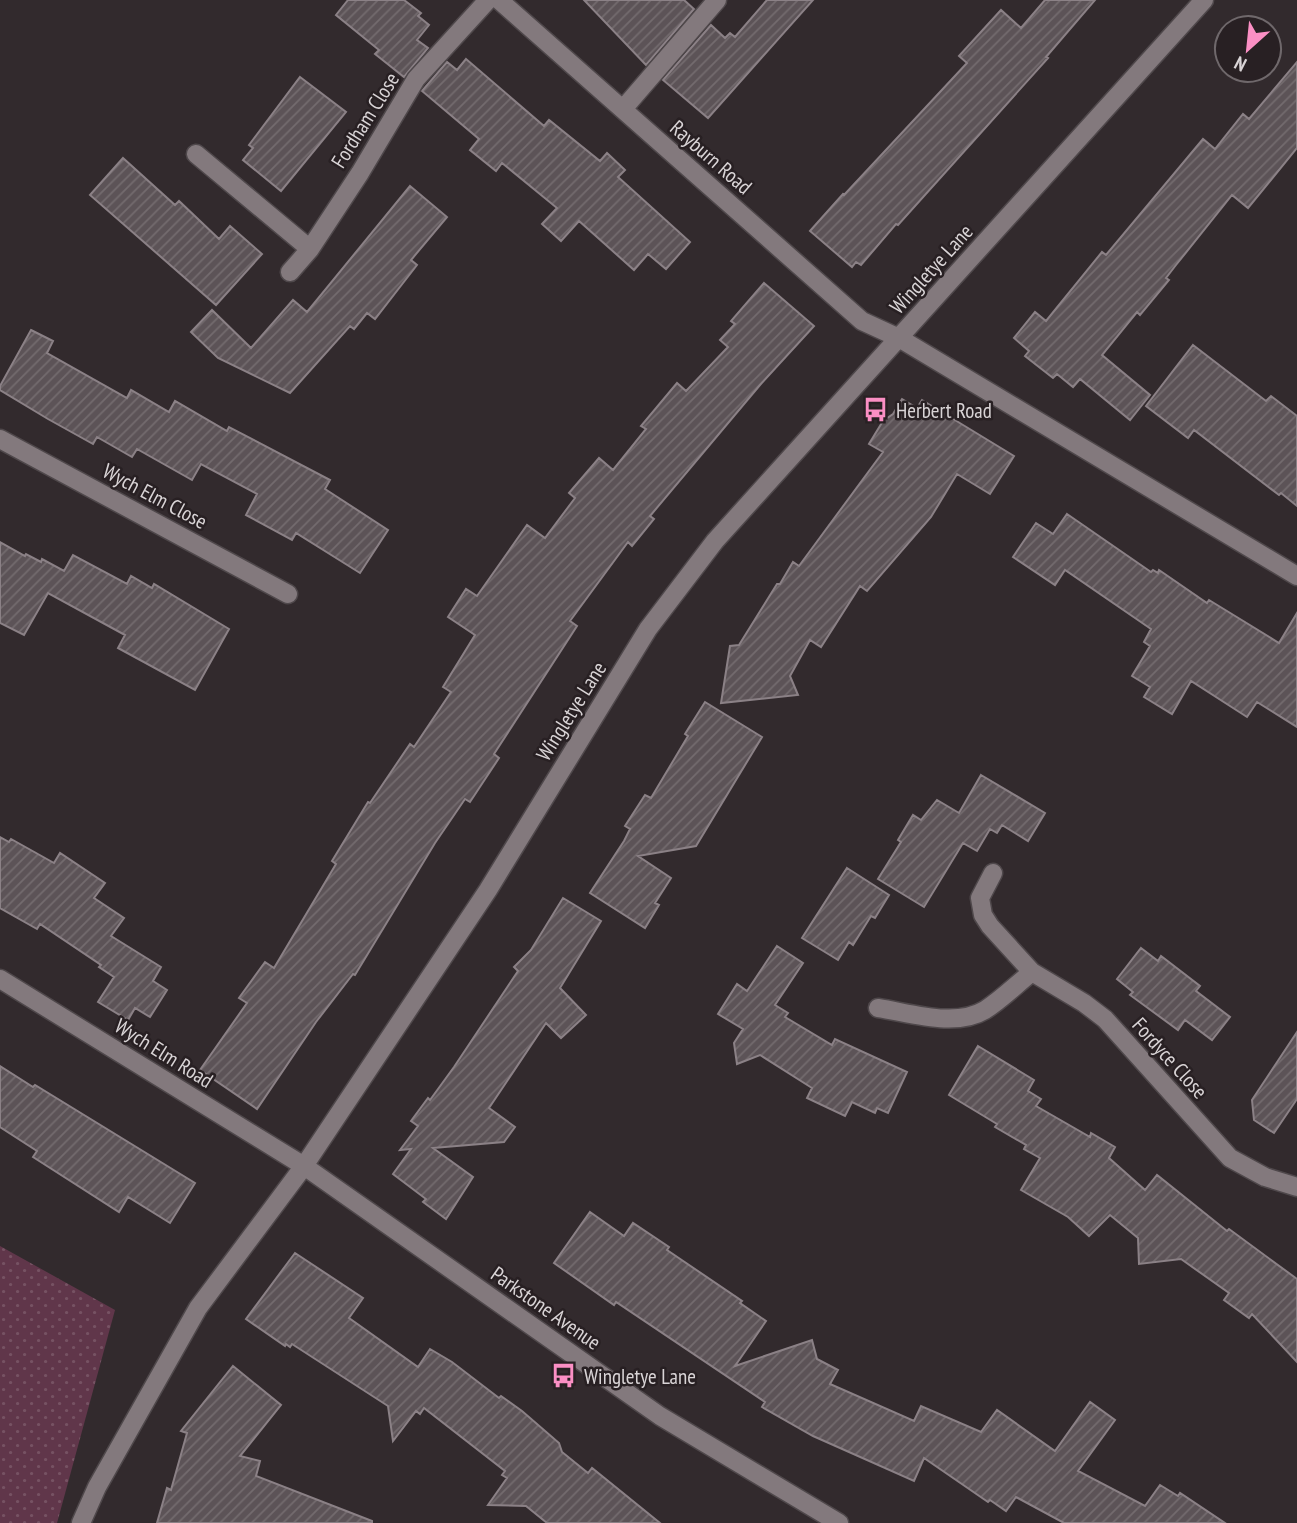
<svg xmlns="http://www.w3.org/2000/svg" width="1297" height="1523" font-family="'PT Sans Narrow',sans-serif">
  <defs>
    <pattern id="grass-dots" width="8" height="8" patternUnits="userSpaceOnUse" patternTransform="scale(1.75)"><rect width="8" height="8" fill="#60364a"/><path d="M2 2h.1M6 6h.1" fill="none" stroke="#765263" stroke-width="1.8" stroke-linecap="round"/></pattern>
    <pattern id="building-hatch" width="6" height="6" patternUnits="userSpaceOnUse" patternTransform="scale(1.75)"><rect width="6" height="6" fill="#5c5357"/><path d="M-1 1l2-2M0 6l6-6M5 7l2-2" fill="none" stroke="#736b6e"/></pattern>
  </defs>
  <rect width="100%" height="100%" fill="#322a2d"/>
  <path fill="url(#grass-dots)" d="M0 1246 115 1310 57 1523H0Z"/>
  <path fill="url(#building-hatch)" stroke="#8b8186" stroke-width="2" d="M348 0H404L421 13 418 16 429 25 417 40 428 48 404 77 375 54 379 50 336 15Z
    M584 0H684L694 9 646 65Z
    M767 0H813L708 118 663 80 711 25 725 38 730 33 735 37Z
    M1045 0H1095L1046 57 1048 58 898 225 896 224 861 265 856 262 852 267 810 231 843 194 844 195 967 63 959 56 1001 10 1021 28Z
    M466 59 544 126 549 120 600 161 607 153 625 170 618 177 690 242 666 269 648 254 634 270 579 221 561 241 542 224 557 208 502 163 496 171 470 150 479 139 422 91 447 62 457 70Z
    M1297 62V148L1248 208 1232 195 1176 265 1166 278 1169 280 1140 315 1137 312 1102 355 1150 395 1130 420 1080 379 1073 387 1057 374 1053 378 1025 356 1029 351 1014 338 1035 312 1046 321 1102 252 1106 255 1203 139 1215 149 1243 114 1249 119Z
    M300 77 346 112 281 191 243 160 253 148 249 145Z
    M123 158 175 205 179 201 219 239 230 226 262 254 216 305 90 195Z
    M410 186 447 217 411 260 417 265 375 319 367 313 354 329 350 326 290 393 218 358 191 332 212 310 251 348 293 300 307 312Z
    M764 283 814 326 760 385 650 516 654 519 632 546 628 542 570 621 577 626 494 754 499 758 470 802 465 799 435 843 355 975 353 974 316 1022 257 1109 200 1070 247 1003 239 998 265 962 274 968 336 864 332 861 368 802 370 803 410 744 414 747 451 692 443 687 475 635 448 617 466 589 477 596 527 525 545 538 575 498 569 493 599 458 613 470 646 429 641 426 677 383 686 391 728 347 720 340 735 324 731 321Z
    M31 330 53 341 47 353 127 398 131 390 169 412 175 401 227 431 229 427 330 480 325 489 388 530 360 573 296 533 292 540 246 515 257 494 201 464 192 480 137 449 132 457 97 437 93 444 48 419 0 390V386Z
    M1193 345 1266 401 1271 396 1297 416V506L1281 493 1279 495 1194 430 1188 438 1146 406Z
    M902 399 917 408 922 400 1014 456 990 494 957 474 931 517 867 591 860 586 821 647 810 640 790 676 798 695 721 703 730 646 739 645 777 584H780L793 562 799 566 883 452 869 444 883 421 893 414Z
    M1067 514 1151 572 1153 570 1158 573 1159 570 1207 603 1209 600 1279 643 1297 613V727L1257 702 1247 717 1191 681 1172 714 1144 697 1150 687 1132 676 1150 646 1144 642 1151 629 1065 570 1055 585 1013 557 1036 523 1053 534Z
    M0 542 25 556 26 554 41 562 42 559 64 571 73 555 127 584 131 576 152 588 154 584 229 629 195 690 118 648 125 635 48 593 24 635 0 623Z
    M705 702 762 737 696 846 638 856 671 878 655 903 659 905 645 928 590 893 624 841 630 829 625 826 645 795 651 798 688 736 685 734Z
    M981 775 1045 813 1028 841 1002 825 997 833 990 829 977 851 963 843 924 907 878 879 901 842 898 840 913 815 921 820 937 800 959 813Z
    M0 837 9 842 11 839 54 863 60 853 105 883 94 898 124 918 111 936 161 967 153 981 167 990 150 1017 135 1008 128 1020 98 1002 114 977 99 967 101 965 40 924 37 929 0 908Z
    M847 868 889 895 875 918 871 916 853 945 849 942 838 960 802 938Z
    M563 898 601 921 560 988 586 1015 561 1038 546 1023 489 1108 515 1127 504 1142 433 1148 473 1177 446 1219 423 1202 426 1199 393 1174 411 1149 400 1150 418 1126 411 1121 428 1098 430 1100 454 1067 518 971 514 967 531 950Z
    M777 946 803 963 775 1005 788 1013 785 1017 832 1045 835 1039 907 1072 888 1113 877 1108 875 1113 852 1102 845 1116 807 1098 812 1088 760 1055 737 1064 734 1043 743 1029 718 1014 737 984 747 991Z
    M1141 948 1158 961 1161 956 1200 986 1196 991 1230 1017 1212 1040 1185 1020 1178 1030 1130 995 1133 992 1117 979Z
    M1297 1032V1099L1274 1133 1254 1120 1252 1100Z
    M978 1046 1034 1080 1028 1091 1041 1099 1036 1106 1090 1137 1091 1133 1115 1147 1109 1158 1145 1190 1157 1175 1227 1231 1229 1229 1297 1279V1362L1252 1314 1249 1318 1224 1300 1229 1293 1181 1259 1139 1264 1138 1238 1110 1215 1089 1236 1068 1217 1021 1190 1040 1158 1024 1149 1026 1145 995 1127 997 1124 949 1095Z
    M0 1066 33 1087 35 1085 195 1183 170 1223 128 1197 119 1212 33 1157 37 1151 0 1127Z
    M590 1212 624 1236 633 1223 669 1247 667 1250 742 1301 740 1303 766 1321 735 1366 812 1340 817 1359 838 1370 830 1384 914 1421 921 1406 981 1432 997 1410 1055 1451 1090 1402 1115 1420 1078 1471 1145 1506 1160 1485 1178 1496 1180 1493 1225 1523H1064L1016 1497 1006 1511 990 1500 988 1502 924 1458 914 1481 813 1436 762 1407 765 1402 616 1302 614 1305 554 1263Z
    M295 1253 363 1298 349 1318 418 1367 430 1349 452 1362 499 1398 501 1396 522 1411 559 1443 562 1452 588 1473 592 1468 660 1523H547L526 1506 488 1505 507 1478 502 1475 505 1471 424 1408 420 1414 416 1411 393 1441 388 1406 292 1344 290 1347 286 1344 285 1346 246 1319Z
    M233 1366 281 1405 240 1456 260 1461 256 1476 372 1521V1523H157L167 1488 171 1490 187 1433 181 1431Z"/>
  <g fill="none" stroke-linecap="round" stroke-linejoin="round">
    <defs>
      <path id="minor" d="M499 0 862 321 899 338 1297 576
        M623 109 717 0
        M196 154 310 249
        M290 272 310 249 360 173 416 79 488 0
        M0 439 288 594
        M993 873 980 898 983 915 990 926 1032 972 1084 1003 1105 1019 1230 1158 1265 1177 1297 1187
        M0 979 304 1166 660 1416 839 1523
        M878 1008C911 1013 955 1028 985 1010 1002 999 1017 984 1032 972
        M81 1523 97 1487 198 1308 304 1166 488 890 648 629 715 541 1204 0"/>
    </defs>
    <use href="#minor" stroke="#4f484b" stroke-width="21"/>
    <use href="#minor" stroke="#83797d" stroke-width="18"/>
  </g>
  <defs>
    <symbol id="bus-bare" viewBox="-9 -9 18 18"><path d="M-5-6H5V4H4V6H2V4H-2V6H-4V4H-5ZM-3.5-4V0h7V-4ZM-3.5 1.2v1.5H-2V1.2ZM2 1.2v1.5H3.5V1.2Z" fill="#fb8fc4" stroke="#282023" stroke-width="2.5" paint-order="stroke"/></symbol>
  </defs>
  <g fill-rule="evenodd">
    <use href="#bus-bare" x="858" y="392" width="35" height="35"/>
    <use href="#bus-bare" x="546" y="1358" width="35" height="35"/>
  </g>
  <g text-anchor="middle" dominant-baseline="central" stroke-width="5" stroke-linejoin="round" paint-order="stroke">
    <g font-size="21" fill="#d9d4d6" stroke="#282023">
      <text transform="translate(365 120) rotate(-58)">Fordham Close</text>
      <text transform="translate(711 157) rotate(41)">Rayburn Road</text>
      <text transform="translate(931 269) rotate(-48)">Wingletye Lane</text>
      <text transform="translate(155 496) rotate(28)">Wych Elm Close</text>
      <text transform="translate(571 711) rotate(-58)">Wingletye Lane</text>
      <text transform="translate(164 1053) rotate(32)">Wych Elm Road</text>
      <text transform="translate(1170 1058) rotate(48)">Fordyce Close</text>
      <text transform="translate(546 1308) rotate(35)">Parkstone Avenue</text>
    </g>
    <g font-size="21" fill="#d9d4d6" stroke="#282023" text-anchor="start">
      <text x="896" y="410">Herbert Road</text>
      <text x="584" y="1376">Wingletye Lane</text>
    </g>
  </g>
  <g transform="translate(1248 49) rotate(207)"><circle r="33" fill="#282023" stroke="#6f686b" stroke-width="2"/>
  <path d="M0-5L12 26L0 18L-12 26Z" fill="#fb8fc4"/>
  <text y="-10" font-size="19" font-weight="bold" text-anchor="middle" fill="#d9d4d6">N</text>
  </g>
</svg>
